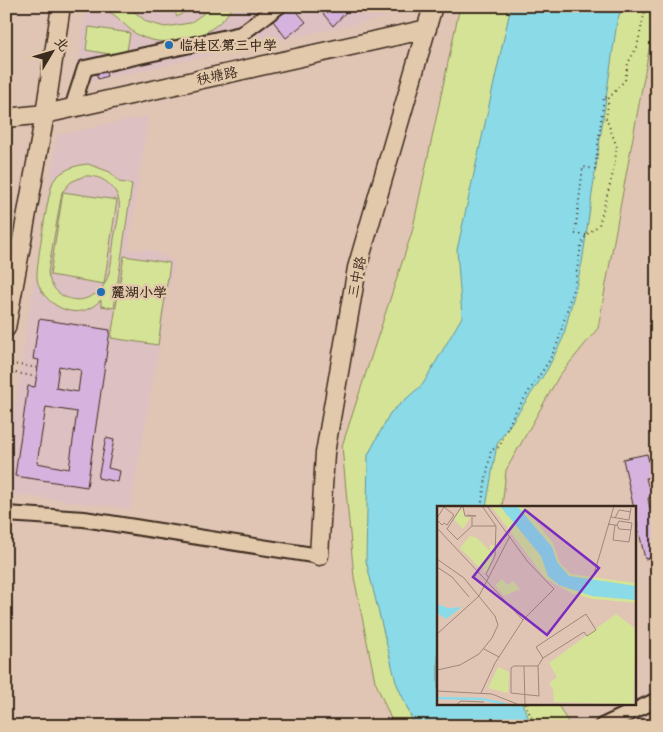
<svg xmlns="http://www.w3.org/2000/svg" width="663" height="732" font-family="Pangolin,'LXGW WenKai TC',sans-serif">
  <rect width="100%" height="100%" fill="#e0c5b5"/>
  <filter id="ink" filterUnits="userSpaceOnUse"><feTurbulence type="fractalNoise" baseFrequency=".02" numOctaves="2"/><feDisplacementMap in="SourceGraphic" scale="10" xChannelSelector="R" yChannelSelector="G"/><feConvolveMatrix kernelMatrix="1 2 1 2 8 2 1 2 1" color-interpolation-filters="sRGB"/></filter>
  <g filter="url(#ink)">
    <path fill="#ddc0c1" d="M86 6H418L417 9 382 18 89 82 77 73Z
      M148 116 128 250H150L174 261 130 509 11 494 6 486V464L57 135Z"/>
    <path fill="#d5e396" stroke="#88865a" fill-rule="evenodd" d="M89 6H127L147 22 165 27 190 23 214 6H233C215 38 170 51 138 35 127 29 119 17 111 13 106 10 95 10 88 10Z
      M173 6H193L177 17Z
      M460 6H657L598 328 559 376 506 470 502 507H438V703H557L570 726H394L375 681 354 577 342 446 412 232Z
      M89 27 130 33 126 57 86 50Z
      M88 164 110 172 119 182 132 184 114 308 101 306V300C95 305 89 310 81 311 63 315 38 297 37 277 36 267 49 186 54 180 62 170 75 165 88 164ZM84 176C99 175 112 182 118 197 122 208 116 227 114 239 111 261 112 290 87 298 80 301 72 300 65 297 55 292 49 283 48 272L62 192 71 182Z
      M63 192 117 200 104 284 50 275Z
      M124 256 170 263 158 345 111 338Z"/>
    <path fill="#8adae7" stroke="#6a9497" d="M511 6H622L617 22 582 263 563 338 547 370 497 444 486 507H438V703H522L532 726H415L396 682 366 561 368 455 390 413 423 384 462 317 457 250Z"/>
    <path fill="#d6b3de" stroke="#3b2a1e" fill-rule="evenodd" d="M292 6 306 22 286 38 273 21Z
      M317 6H343L347 11 333 26Z
      M105 70 107 76 98 79 96 72Z
      M39 319 110 330 87 487 15 476 28 386 35 387 39 360 33 359ZM59 366 81 370 78 392 56 388ZM46 407 77 412 69 469 37 463Z
      M106 438 114 440 108 468 120 471 118 482 98 478Z
      M647 454 650 466H653L655 476 646 478 648 486 657 485V496L648 498 650 509 657 507V573L653 574 650 558 645 559 623 459Z"/>
    <g fill="none" stroke-linecap="round" stroke-linejoin="round">
      <defs>
        <path id="minor" d="M72 108 85 68 241 34 279 6
          M6 514 84 519 319 556
          M602 726 657 700"/>
        <path id="major" d="M6 118 45 114 427 29
          M6 328 45 114 61 6
          M319 556 325 453 357 268 433 6"/>
      </defs>
      <use href="#minor" stroke="#3b2a1e" stroke-width="18"/>
      <use href="#major" stroke="#3b2a1e" stroke-width="21"/>
      <path stroke="#3b2a1e" stroke-width="2" stroke-dasharray="1 4" stroke-linecap="butt" d="M586 235 575 234 583 167 595 169 604 97 609 98
        M6 363 38 368
        M6 371 37 377
        M481 507 491 450 499 447 514 414 549 361 558 342 575 282 581 246 586 235 599 225 613 173 617 147 606 118 609 98 625 80 628 63 637 47 646 6
        M525 703 535 726"/>
      <use href="#minor" stroke="#e3c9ab" stroke-width="14"/>
      <use href="#major" stroke="#e3c9ab" stroke-width="18"/>
    </g>
  </g>
  <g fill="#1f6fb2" stroke="#e3c9ab" stroke-width="2">
    <circle cx="169" cy="45" r="5"/>
    <circle cx="101" cy="292" r="5"/>
  </g>
  <g text-anchor="middle" dominant-baseline="central" stroke-width="5" stroke-linejoin="round" paint-order="stroke">
    <g font-size="14" font-weight="bold" fill="#3b2a1e" stroke="#e3c9ab" text-anchor="start">
      <text x="179" y="45">临桂区第三中学</text>
      <text x="111" y="292">麓湖小学</text>
    </g>
    <g font-size="14" fill="#3b2a1e" stroke="#e3c9ab">
      <text transform="translate(217 76) rotate(-12)">秧塘路</text>
      <text transform="translate(357 277) rotate(-78)">三中路</text>
    </g>
  </g>
  <g transform="translate(437 506)">
    <rect width="199" height="199" fill="#e0c5b5"/>
    <path d="M54 0H87L116 37 123 57 134 68 199 77V97L156 93 134 87 108 72ZM25 2 27 10 33 12 26 23 17 13ZM33 30 40 32 53 45V39H57V45H53L55 54 48 67 46 64 49 61 44 63 23 42ZM65 73 71 79 76 75 83 83 67 90 58 79ZM179 108 199 123 196 198 117 196 116 183 112 177 120 171 112 157ZM61 161 72 166 71 187 51 182Z" fill="#d5e396"/>
    <path d="M63 0H80L115 41 120 56 132 70 199 80V94L155 90 122 79 111 70 104 50ZM0 98 11 102 25 101 9 113 0 107Z" fill="#8adae7"/>
    <path fill="none" stroke="#8adae7" stroke-width="2.5" d="M0 192 45 193 68 198"/>
    <path fill="none" stroke="#9e8779" stroke-width="1" d="M45 0 59 20M50 0 91 56 117 83M26 1 28 10H39L30 9M174 11 192 14 194 2M0 12 7 1 17 9 10 19 7 17 5 19 0 14M178 12 182 4 194 6M171 18 178 19H180L182 15 195 17 192 36 176 34 178 19M180 19 182 23 194 24M35 20H59L58 50 49 68 52 72M0 22 86 114M21 33 35 20V11M21 34 10 23 25 0M0 53 27 72 58 110 61 119 55 132 42 148 23 159 0 164M0 61 15 71 32 91M157 68 177 0M0 128 42 90 73 30M47 143 62 151M77 160H101L102 190 74 187V162ZM87 160 88 198M101 160 106 152 147 126 150 130 159 124 149 108 99 141 106 152M0 185 55 188 80 198M44 187 58 157 86 114 117 83M20 198 24 195 47 196"/>
    <path fill="#7b2cbf" fill-opacity="0.15" stroke="#7b2cbf" stroke-width="2.5" d="M88 4 162 62 110 129 36 71Z"/>
    <rect width="199" height="199" fill="none" stroke="#3b2a1e" stroke-width="2.5"/>
  </g>
  <rect width="663" height="732" fill="none" stroke="#e3c9ab" stroke-width="25"/>
  <rect x="12" y="12" width="638" height="707" fill="none" stroke="#3b2a1e" stroke-width="2" filter="url(#ink)"/>
  <g transform="translate(52 52) rotate(52)" stroke="#e3c9ab" stroke-width="4" paint-order="stroke">
  <path d="M0-4L9 19L0 12L-9 19Z" fill="#3b2a1e"/>
  <text y="-8" font-size="14" font-weight="bold" text-anchor="middle" fill="#3b2a1e">北</text>
  </g>
</svg>
